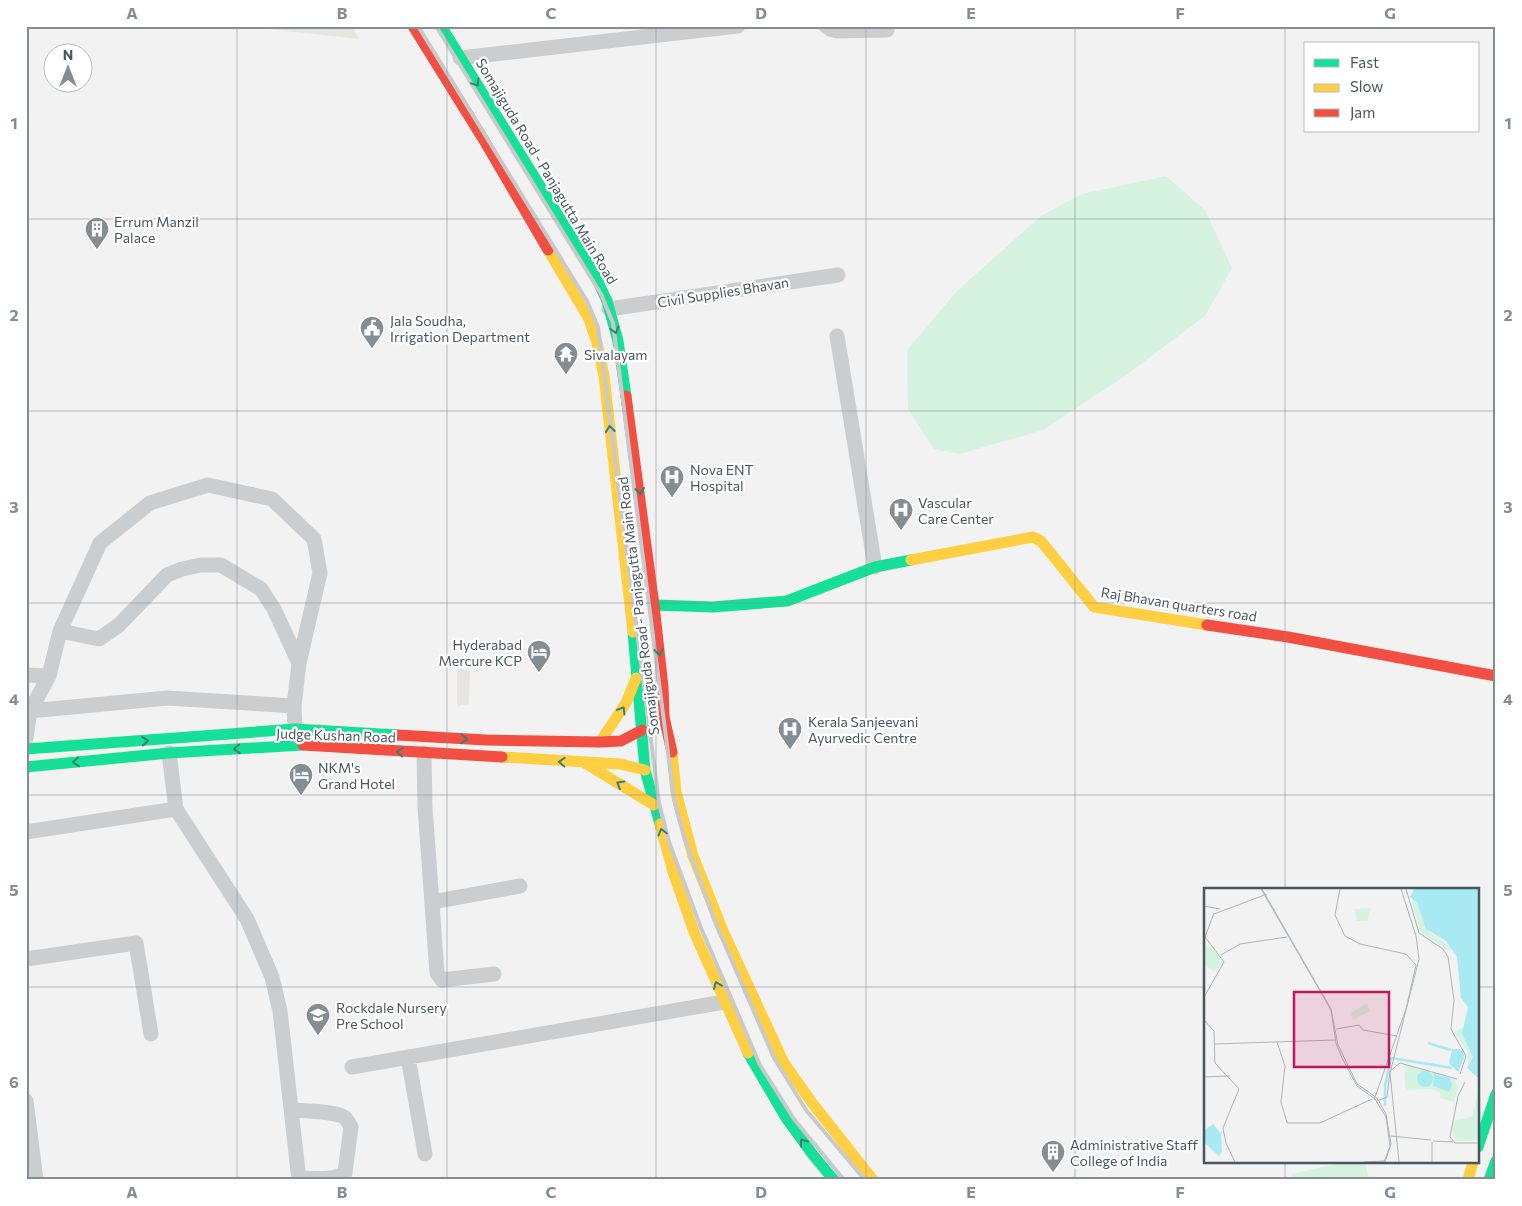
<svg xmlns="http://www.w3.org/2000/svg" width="1522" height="1206" font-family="Commissioner,sans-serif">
  <rect width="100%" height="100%" fill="#f2f2f2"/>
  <path fill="#e6e5e0" d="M244 26H352L359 39Z
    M457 669 470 671 469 704 457 706Z"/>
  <path fill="#d5f3de" d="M1166 176 1205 210 1232 268 1205 316 1125 376 1043 430 959 454 934 449 908 409 907 350 958 290 1041 216 1082 194Z
    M1343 1162H1365L1369 1180H1293L1292 1174Z"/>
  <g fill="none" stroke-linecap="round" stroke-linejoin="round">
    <path stroke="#cbced1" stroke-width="15" d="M826 26 830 29 837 31 887 30
      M460 58 738 26
      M609 309 838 275
      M837 336 875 567
      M60 631 99 639 119 625 167 575 182 569 201 565H221L261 589 274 609 299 663
      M26 675 49 676
      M30 711 167 698 294 706
      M26 738 30 711 49 676 60 631 100 543 150 503 208 485 272 499 314 539 320 573 299 663 294 706 295 729
      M169 753 176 809 247 919 272 977 280 1011 299 1180
      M424 753 425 807 437 973 442 980 494 974
      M26 832 176 809
      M432 902 520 886
      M26 959 136 943 151 1034
      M408 1057 425 1154
      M352 1067 724 1002
      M26 1101 36 1180
      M291 1110C305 1111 333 1111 344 1117 348 1120 349 1124 351 1127L345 1173C333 1181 313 1178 299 1178"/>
    <path stroke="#16e098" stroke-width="11" d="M441 26 594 273 607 301 618 341 626 396
      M654 605 713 607 787 601 875 567 911 560
      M633 632 645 770 660 824
      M26 749 295 729 397 735
      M26 767 169 753 303 745
      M748 1053 786 1118 813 1155 834 1180
      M1478 1147 1496 1094
      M1489 1180 1496 1161"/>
    <path stroke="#ffcf43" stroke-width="11" d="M548 250 589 319 597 343 604 376 633 632
      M911 560 1033 537 1041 541 1094 607 1207 625
      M600 742 626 703 636 678
      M672 752 676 792 693 856 723 931 784 1063 813 1104 873 1180
      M502 757 620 764 645 770
      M585 763 654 805
      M660 824 673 872 694 932 748 1053
      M1468 1180 1473 1162"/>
    <path stroke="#f24e42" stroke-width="11" d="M413 26 485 142 548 250
      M626 396 654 605 663 687 664 717 672 752
      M1207 625 1288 637 1496 676
      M397 735 486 740 600 742 621 741 642 730
      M303 745 502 757"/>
    <path stroke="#c7c9cb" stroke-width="4" d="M418 26 587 301 598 327 659 803 669 842 701 928 760 1065 794 1119 844 1180
      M436 26 601 294 613 323 674 800 684 837 715 922 774 1058 806 1110 865 1180"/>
  </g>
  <defs><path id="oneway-chevron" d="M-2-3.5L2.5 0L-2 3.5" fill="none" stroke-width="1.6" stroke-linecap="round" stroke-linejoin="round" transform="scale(1.25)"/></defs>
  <g stroke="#387f71">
    <use href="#oneway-chevron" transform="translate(476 83) rotate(57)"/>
    <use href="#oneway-chevron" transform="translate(615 330) rotate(74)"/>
    <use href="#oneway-chevron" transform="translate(610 429) rotate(-97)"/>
    <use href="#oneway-chevron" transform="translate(640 491) rotate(83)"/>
    <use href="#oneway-chevron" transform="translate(659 652) rotate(84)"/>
    <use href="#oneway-chevron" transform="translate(622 710) rotate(-59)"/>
    <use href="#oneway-chevron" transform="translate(464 739) rotate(3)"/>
    <use href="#oneway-chevron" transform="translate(145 741) rotate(-4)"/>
    <use href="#oneway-chevron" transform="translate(237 749) rotate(176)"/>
    <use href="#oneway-chevron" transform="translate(400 752) rotate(-176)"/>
    <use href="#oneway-chevron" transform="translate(76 762) rotate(175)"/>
    <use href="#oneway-chevron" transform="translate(562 762) rotate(-177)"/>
    <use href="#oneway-chevron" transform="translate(620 784) rotate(-149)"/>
    <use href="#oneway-chevron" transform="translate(662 832) rotate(-105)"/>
    <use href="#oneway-chevron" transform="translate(717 985) rotate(-113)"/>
    <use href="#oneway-chevron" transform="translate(803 1142) rotate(-126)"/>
  </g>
  <path fill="none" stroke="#838d93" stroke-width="1" stroke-opacity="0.55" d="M237 26V1180M447 26V1180M656 26V1180M866 26V1180M1075 26V1180M1285 26V890M26 219H1496M26 411H1496M26 603H1496M26 795H1496M26 987H1206M1478 987H1496M1285 1162V1180"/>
  <defs>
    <symbol id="building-pin" viewBox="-11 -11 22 30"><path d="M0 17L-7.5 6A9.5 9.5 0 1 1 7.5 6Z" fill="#838d93" stroke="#fff"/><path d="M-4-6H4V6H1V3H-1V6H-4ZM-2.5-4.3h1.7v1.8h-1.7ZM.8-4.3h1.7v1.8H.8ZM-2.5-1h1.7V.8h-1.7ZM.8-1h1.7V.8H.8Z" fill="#fff"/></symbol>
    <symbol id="civic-pin" viewBox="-11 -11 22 30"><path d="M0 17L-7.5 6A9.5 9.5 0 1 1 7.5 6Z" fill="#838d93" stroke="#fff"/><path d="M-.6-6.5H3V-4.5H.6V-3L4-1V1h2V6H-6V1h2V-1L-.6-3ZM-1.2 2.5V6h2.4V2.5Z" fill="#fff"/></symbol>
    <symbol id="temple-pin" viewBox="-11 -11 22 30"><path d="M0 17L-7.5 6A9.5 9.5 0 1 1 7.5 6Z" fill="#838d93" stroke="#fff"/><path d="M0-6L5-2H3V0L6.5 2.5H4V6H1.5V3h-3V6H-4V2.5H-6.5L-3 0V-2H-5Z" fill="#fff"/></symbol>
    <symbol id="hospital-pin" viewBox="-11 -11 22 30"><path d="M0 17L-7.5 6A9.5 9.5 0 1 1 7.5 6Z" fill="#838d93" stroke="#fff"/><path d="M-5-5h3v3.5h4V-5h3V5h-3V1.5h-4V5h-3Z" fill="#fff"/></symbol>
    <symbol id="hotel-pin" viewBox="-11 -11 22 30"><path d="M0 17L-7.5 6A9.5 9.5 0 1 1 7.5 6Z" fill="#838d93" stroke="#fff"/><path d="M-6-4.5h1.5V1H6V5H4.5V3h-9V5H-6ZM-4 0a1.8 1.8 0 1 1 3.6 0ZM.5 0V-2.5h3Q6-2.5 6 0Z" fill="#fff"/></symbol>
    <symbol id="university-pin" viewBox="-11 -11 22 30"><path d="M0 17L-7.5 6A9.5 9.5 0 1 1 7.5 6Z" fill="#838d93" stroke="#fff"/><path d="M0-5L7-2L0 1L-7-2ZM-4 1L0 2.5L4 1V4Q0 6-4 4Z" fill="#fff"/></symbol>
  </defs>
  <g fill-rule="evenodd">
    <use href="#building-pin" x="83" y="215" width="28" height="38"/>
    <use href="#civic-pin" x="358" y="314" width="28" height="38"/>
    <use href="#temple-pin" x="552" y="340" width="28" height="38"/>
    <use href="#hospital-pin" x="658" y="463" width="28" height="38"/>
    <use href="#hospital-pin" x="887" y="496" width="28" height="38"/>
    <use href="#hotel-pin" x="525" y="638" width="28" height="38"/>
    <use href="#hospital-pin" x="776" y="715" width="28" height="38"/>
    <use href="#hotel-pin" x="287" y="761" width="28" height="38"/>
    <use href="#university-pin" x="304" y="1001" width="28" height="38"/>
    <use href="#building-pin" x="1039" y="1138" width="28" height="38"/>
  </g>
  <g text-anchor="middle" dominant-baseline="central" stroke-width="4.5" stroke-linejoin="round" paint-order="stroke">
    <g font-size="14" fill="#475660" stroke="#fff">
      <text transform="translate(547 171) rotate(59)">Somajiguda Road - Panjagutta Main Road</text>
      <text transform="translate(723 292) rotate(-9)">Civil Supplies Bhavan</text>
      <text transform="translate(1179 604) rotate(9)">Raj Bhavan quarters road</text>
      <text transform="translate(638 606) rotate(-97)">Somajiguda Road - Panjagutta Main Road</text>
      <text transform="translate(336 735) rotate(2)">Judge Kushan Road</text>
    </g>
    <g font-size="14" fill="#475660" stroke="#fff" text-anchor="start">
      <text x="114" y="221">Errum Manzil<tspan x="114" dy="16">Palace</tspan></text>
      <text x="390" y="320">Jala Soudha,<tspan x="390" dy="16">Irrigation Department</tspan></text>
      <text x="584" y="354">Sivalayam</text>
      <text x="690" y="469">Nova ENT<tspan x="690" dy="16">Hospital</tspan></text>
      <text x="918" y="502">Vascular<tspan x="918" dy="16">Care Center</tspan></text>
      <text x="522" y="644" text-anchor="end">Hyderabad<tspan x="522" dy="16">Mercure KCP</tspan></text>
      <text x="808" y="721">Kerala Sanjeevani<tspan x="808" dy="16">Ayurvedic Centre</tspan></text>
      <text x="318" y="767">NKM's<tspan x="318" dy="16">Grand Hotel</tspan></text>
      <text x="336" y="1007">Rockdale Nursery<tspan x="336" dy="16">Pre School</tspan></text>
      <text x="1070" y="1144">Administrative Staff<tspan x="1070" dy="16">College of India</tspan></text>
    </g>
  </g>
  <g transform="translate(1204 888)">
    <rect width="275" height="275" fill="#f2f2f2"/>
    <path d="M207 11 213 15 225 44 248 60 244 63 217 44ZM167 20 163 33H152L151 21ZM0 54 16 69V78L10 83 0 78ZM163 115 166 123 149 132 147 125ZM262 137 258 146 269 169 264 178V164L250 144ZM200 176 250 191 254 199 250 214 236 210V204L227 201 204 202 201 199ZM275 200V252L250 254 248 233 268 229Z" fill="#d5f3de"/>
    <path d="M210 1H275V191L263 180 269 169 258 146 264 119 257 110 253 69 242 53 222 41 213 15 206 9ZM248 161H256L261 167 254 184 245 175ZM213 191a8 8 0 1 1 16 0a8 8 0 1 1-16 0ZM230 186 246 190 248 197 245 204 229 198ZM9 236 17 246 18 263 15 268 0 254V242Z" fill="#a8e9f2"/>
    <path fill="none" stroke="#a8e9f2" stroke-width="2.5" d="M224 155 247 162M181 218V198L187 170 248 180"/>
    <path fill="none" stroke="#aeb4b8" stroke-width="1" d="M57 1 127 122 132 155 138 170 153 198 171 211 182 229 186 258 180 274M58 1 127 121 134 157 153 196 173 210 182 226 187 256 181 274M136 1 131 27 141 48 156 56 202 66 212 77 202 121 170 212M202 1 215 45 239 61 244 69 250 112 247 141 262 168 256 186M0 18 16 21M10 26 63 6M17 67 36 56 83 49M0 109 20 74 1 49 10 25M0 132 10 143 11 175 35 201 19 240 22 255 31 274M132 141 155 137 159 142 193 148M73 154 81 178 77 214 83 235H116L168 211M10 156 131 152M0 189 26 188M261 194 254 208 246 249 251 255H275M173 213 183 209 186 183 196 175 253 191M187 248 227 252M229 253 249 254M160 274 180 273M195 274 186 185 215 71 212 48 197 1M228 274V254"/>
    <path fill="#c2185b" fill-opacity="0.15" stroke="#c2185b" stroke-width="2.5" d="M90 104H185V179H90Z"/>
    <rect width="275" height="275" fill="none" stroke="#475660" stroke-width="2.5"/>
  </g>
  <rect width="1522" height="1206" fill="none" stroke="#ffffff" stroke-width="55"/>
  <rect x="1304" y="42" width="175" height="90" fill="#ffffff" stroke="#b5bbbf"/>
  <rect x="1314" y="59" width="25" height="8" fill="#16e098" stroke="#b5bbbf"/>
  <text x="1350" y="68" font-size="15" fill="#475660">Fast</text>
  <rect x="1314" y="84" width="25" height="8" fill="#ffcf43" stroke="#b5bbbf"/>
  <text x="1350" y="92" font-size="15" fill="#475660">Slow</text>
  <rect x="1314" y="109" width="25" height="8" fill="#f24e42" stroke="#b5bbbf"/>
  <text x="1350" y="118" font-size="15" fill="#475660">Jam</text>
  <g transform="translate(68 68)"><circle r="24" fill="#ffffff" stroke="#b5bbbf"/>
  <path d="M0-4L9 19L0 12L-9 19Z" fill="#838d93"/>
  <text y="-8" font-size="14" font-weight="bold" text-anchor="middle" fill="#475660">N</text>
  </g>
  <rect x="28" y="28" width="1466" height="1150" fill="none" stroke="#838d93" stroke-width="2"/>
  <g font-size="16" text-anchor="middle" font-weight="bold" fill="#838d93">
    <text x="132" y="19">A</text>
    <text x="342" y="19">B</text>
    <text x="551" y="19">C</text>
    <text x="761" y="19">D</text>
    <text x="971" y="19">E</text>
    <text x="1180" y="19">F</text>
    <text x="1390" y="19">G</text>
    <text x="14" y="129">1</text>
    <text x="1508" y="129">1</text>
    <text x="14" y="321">2</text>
    <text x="1508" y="321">2</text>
    <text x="14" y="513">3</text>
    <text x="1508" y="513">3</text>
    <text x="14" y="705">4</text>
    <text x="1508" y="705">4</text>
    <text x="14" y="896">5</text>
    <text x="1508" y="896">5</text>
    <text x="14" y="1088">6</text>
    <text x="1508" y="1088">6</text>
    <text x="132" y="1198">A</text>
    <text x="342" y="1198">B</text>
    <text x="551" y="1198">C</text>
    <text x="761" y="1198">D</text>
    <text x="971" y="1198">E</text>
    <text x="1180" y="1198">F</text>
    <text x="1390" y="1198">G</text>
  </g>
</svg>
